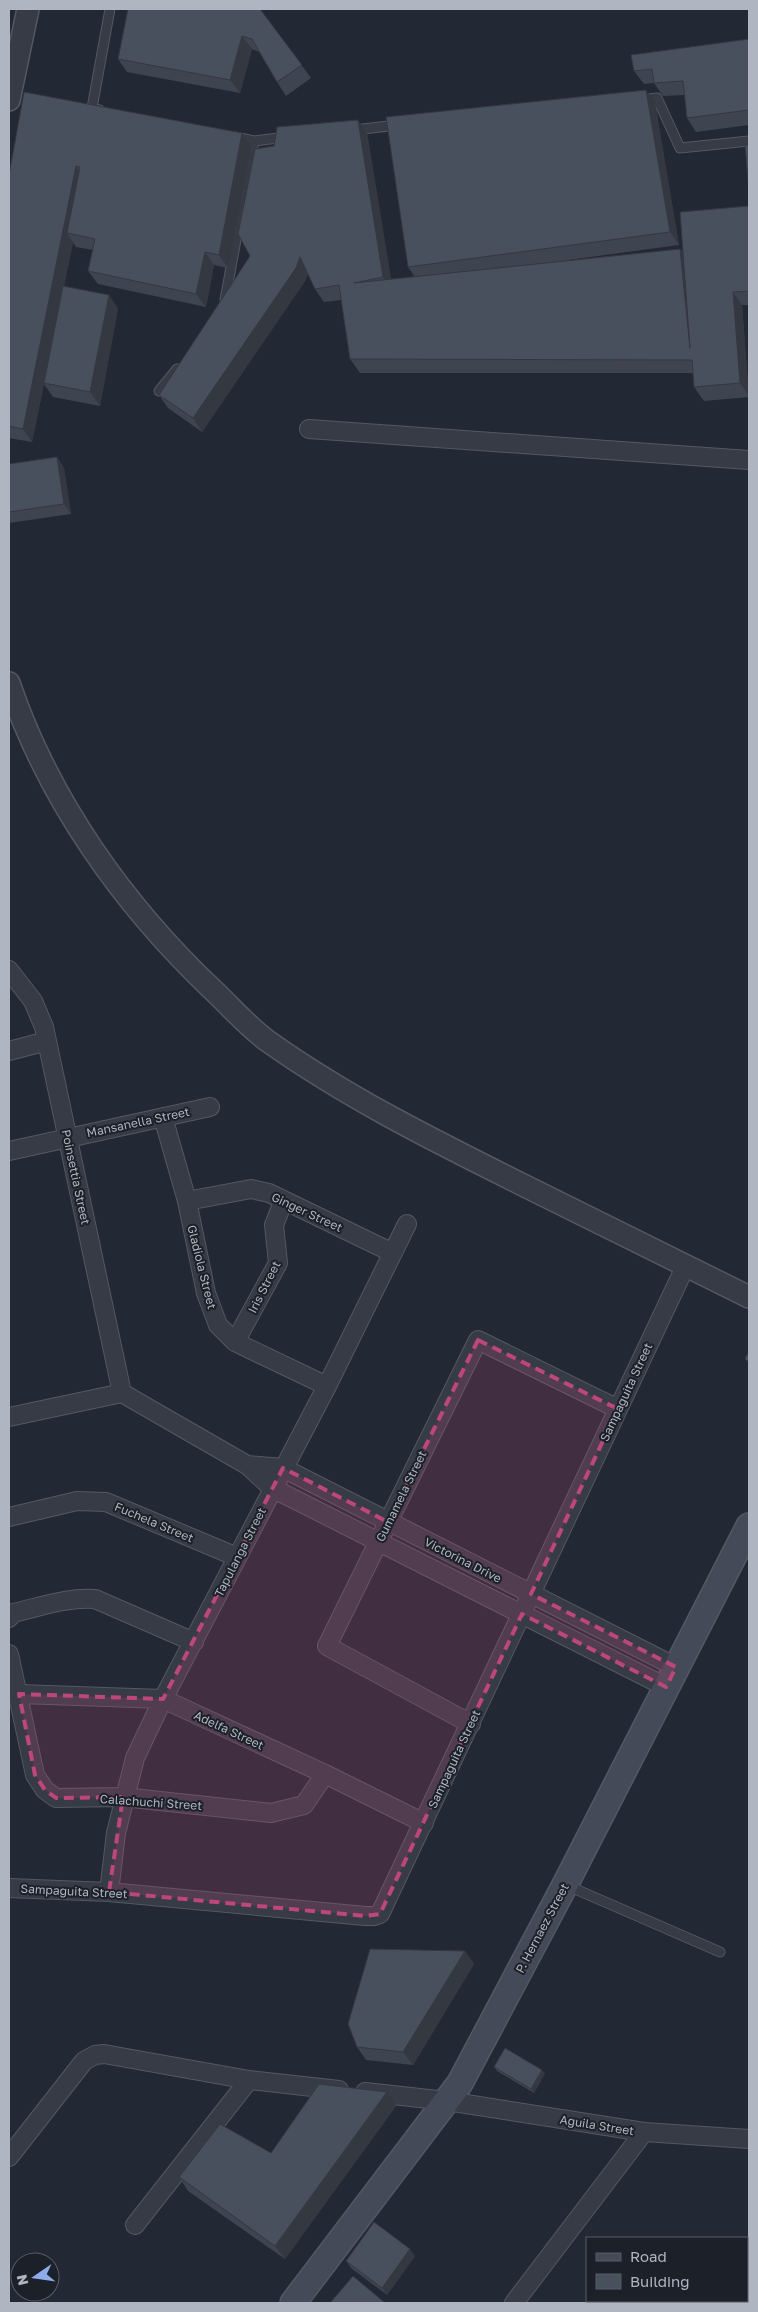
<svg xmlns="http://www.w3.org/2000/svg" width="758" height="2312" font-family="'Golos Text',sans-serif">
  <rect width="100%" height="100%" fill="#232934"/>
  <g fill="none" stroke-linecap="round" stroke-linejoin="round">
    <defs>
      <path id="service" d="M640 100 657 98 680 148 749 141
        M100 110 92 108 110 9
        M354 130 398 125
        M235 137 254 141 286 137
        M225 300 254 141
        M159 391 177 369
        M566 1885 720 1952"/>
      <path id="minor" d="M309 429 749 460
        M9 970 33 1001 44 1027 122 1393
        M9 1051 47 1041
        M163 1117 187 1201 206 1293 218 1325 235 1342 327 1386
        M9 1151 210 1107
        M187 1201 251 1189 269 1193 393 1253
        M235 1342 278 1263 274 1225 284 1200
        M122 1393 247 1465 272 1488 666 1687
        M9 1417 122 1393
        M247 1465 283 1468 676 1667
        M9 1517 77 1501 106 1502 237 1557
        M9 1618 13 1613C40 1607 67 1597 95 1599L194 1642
        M9 1654 35 1775 45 1790 56 1798 123 1797 271 1813 304 1805 325 1774
        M19 1694 163 1699 325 1774 424 1823
        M471 1724 327 1646 478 1340 618 1409
        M9 1888 109 1892 365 1916H374L380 1914 686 1265
        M109 1892 116 1833 135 1758 163 1699 327 1386 407 1224
        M365 2092 447 2101 644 2132 749 2139
        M9 2157 84 2061 95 2055 104 2054 249 2080 339 2090
        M135 2225 249 2080
        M747 2253 749 2250
        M514 2303 644 2132
        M711 2303 713 2301"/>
      <path id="tertiary" d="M9 100 28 9
        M9 683C49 801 124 906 214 991 232 1008 249 1028 269 1042 348 1098 435 1141 521 1184 597 1221 673 1259 749 1297"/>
      <path id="secondary" d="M293 2303 460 2083 565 1885 749 1526"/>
    </defs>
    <use href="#service" stroke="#535963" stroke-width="11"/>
    <use href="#minor" stroke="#535963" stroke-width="20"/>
    <use href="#tertiary" stroke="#535963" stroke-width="24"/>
    <use href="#secondary" stroke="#535963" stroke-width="28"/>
    <use href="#service" stroke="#363b45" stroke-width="9"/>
    <use href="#minor" stroke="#363b45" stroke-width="18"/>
    <use href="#tertiary" stroke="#363b45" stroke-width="21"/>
    <use href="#secondary" stroke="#444a57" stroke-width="25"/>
  </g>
  <path fill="#3f4550" d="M260 9 311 78 286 96 277 82 259 52 252 49 240 93 127 72 118 59Z
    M749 39V125L696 132 687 118 685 95 663 96 654 83 644 84 634 71Z
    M655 103 679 245 561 261 680 249 683 252 749 206V305H742L749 397 704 401 694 387 693 373H360L350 359 341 300 324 302 315 289 308 274 305 281 202 432 168 408 159 395 250 256 274 146 358 120 367 133 391 279 415 277 408 267Z
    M242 133 251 146 228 268 214 265 206 307 98 284 88 271 93 250 76 247 73 242 64 286 118 308 100 406 53 397 44 384 32 442 9 438V175Z
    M57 457 64 468 71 514 9 523V464Z
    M465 1951 474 1964 413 2065 366 2060 357 2047Z
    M494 2067 545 2073 534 2093 497 2071Z
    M387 2092 396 2106 285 2259 188 2191 179 2177 271 2153Z
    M415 2256 387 2295 351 2268 346 2261Z"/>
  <path fill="#333841" d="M242 36 252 49 240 93 230 80Z
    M646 90 655 103 679 245 670 232Z
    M358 120 367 133 393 291 383 277Z
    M242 133 251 146 228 268 219 255Z
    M76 166 85 180 67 233 73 242 32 442 23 429Z
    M680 249 689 262 690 348Z
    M205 252 214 265 206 307 196 294Z
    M300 257 309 270 305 281 202 432 193 418Z
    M733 292 742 305 749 396 740 383Z
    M109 295 118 308 100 406 90 392Z
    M57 457 64 468 71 514 64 504Z
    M465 1951 474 1964 413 2065 403 2052Z
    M542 2070 545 2073 534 2093 531 2089Z
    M387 2092 396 2106 285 2259 275 2246Z
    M410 2249 415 2256 387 2295 382 2288Z"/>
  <path fill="#49505d" stroke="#333841" d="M128 9H260L302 65 277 82 252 39 242 36 230 80 118 59Z
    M749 39V110L687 118 683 81 654 83 652 69 634 71 631 55Z
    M646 90 670 232 408 267 386 117Z
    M24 92 242 133 219 255 205 252 196 294 88 271 95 239 67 233 80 167 76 166 23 429 9 426V175Z
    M358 120 383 277 354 283 680 249 690 348 680 212 749 206V291L733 292 740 383 694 387 692 360 350 359 339 285 315 289 300 257 296 268 193 418 159 395 250 256 238 234 255 149 274 146 277 127Z
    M745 145H749V191Z
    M63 286 109 295 90 392 44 383Z
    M57 457 64 504 9 512V464Z
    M749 1351V1362L745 1359Z
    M370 1949 465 1951 403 2052 357 2047 348 2024Z
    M505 2048 542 2070 531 2089 494 2067Z
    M319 2084 387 2092 275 2246 179 2177 220 2124 271 2153Z
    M374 2222 410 2249 382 2288 346 2261Z
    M353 2276 384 2302 383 2303H330Z"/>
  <path fill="#bd477a" fill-opacity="0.2" stroke="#bd477a" stroke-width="4" stroke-dasharray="10 6" stroke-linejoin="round" d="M478 1340 618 1409 531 1594 676 1667 666 1687 522 1614 380 1914 365 1916 109 1892 123 1797 56 1798 45 1790 35 1775 19 1694 163 1699 283 1468 388 1522Z"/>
  <g text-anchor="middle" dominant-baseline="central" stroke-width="4" stroke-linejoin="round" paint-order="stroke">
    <g font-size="12" fill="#b0b6c1" stroke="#1b2029">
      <text transform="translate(138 1122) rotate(-12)">Mansanella Street</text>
      <text transform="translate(76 1177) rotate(78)">Poinsettia Street</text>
      <text transform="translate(307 1212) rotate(25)">Ginger Street</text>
      <text transform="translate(202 1267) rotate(76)">Gladiola Street</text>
      <text transform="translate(264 1287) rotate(-63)">Iris Street</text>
      <text transform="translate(626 1392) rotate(-65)">Sampaguita Street</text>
      <text transform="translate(401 1496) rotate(-64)">Gumamela Street</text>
      <text transform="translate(154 1522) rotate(23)">Fuchela Street</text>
      <text transform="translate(240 1552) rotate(-63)">Tapulanga Street</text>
      <text transform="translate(463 1560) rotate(27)">Victorina Drive</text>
      <text transform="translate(229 1730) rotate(25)">Adelfa Street</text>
      <text transform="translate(454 1759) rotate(-65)">Sampaguita Street</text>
      <text transform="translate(151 1802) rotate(4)">Calachuchi Street</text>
      <text transform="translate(74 1891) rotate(3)">Sampaguita Street</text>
      <text transform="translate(542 1928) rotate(-62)">P. Hernaez Street</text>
      <text transform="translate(597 2125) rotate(9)">Aguila Street</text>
    </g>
  </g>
  <rect width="758" height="2312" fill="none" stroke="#b0b6c1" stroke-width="20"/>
  <rect x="586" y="2237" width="162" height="65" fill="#1b2029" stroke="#575c66"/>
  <rect x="596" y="2253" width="25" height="8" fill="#444a57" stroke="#575c66"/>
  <text x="630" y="2262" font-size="15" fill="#b0b6c1">Road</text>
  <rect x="596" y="2274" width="25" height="15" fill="#49505d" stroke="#575c66"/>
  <text x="630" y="2287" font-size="15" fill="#b0b6c1">Building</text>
  <g transform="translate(35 2277) rotate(257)"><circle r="24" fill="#1b2029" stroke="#575c66"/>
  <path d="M0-4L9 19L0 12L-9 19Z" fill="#8eace9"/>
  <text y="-8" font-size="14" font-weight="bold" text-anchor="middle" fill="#b0b6c1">N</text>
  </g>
</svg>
